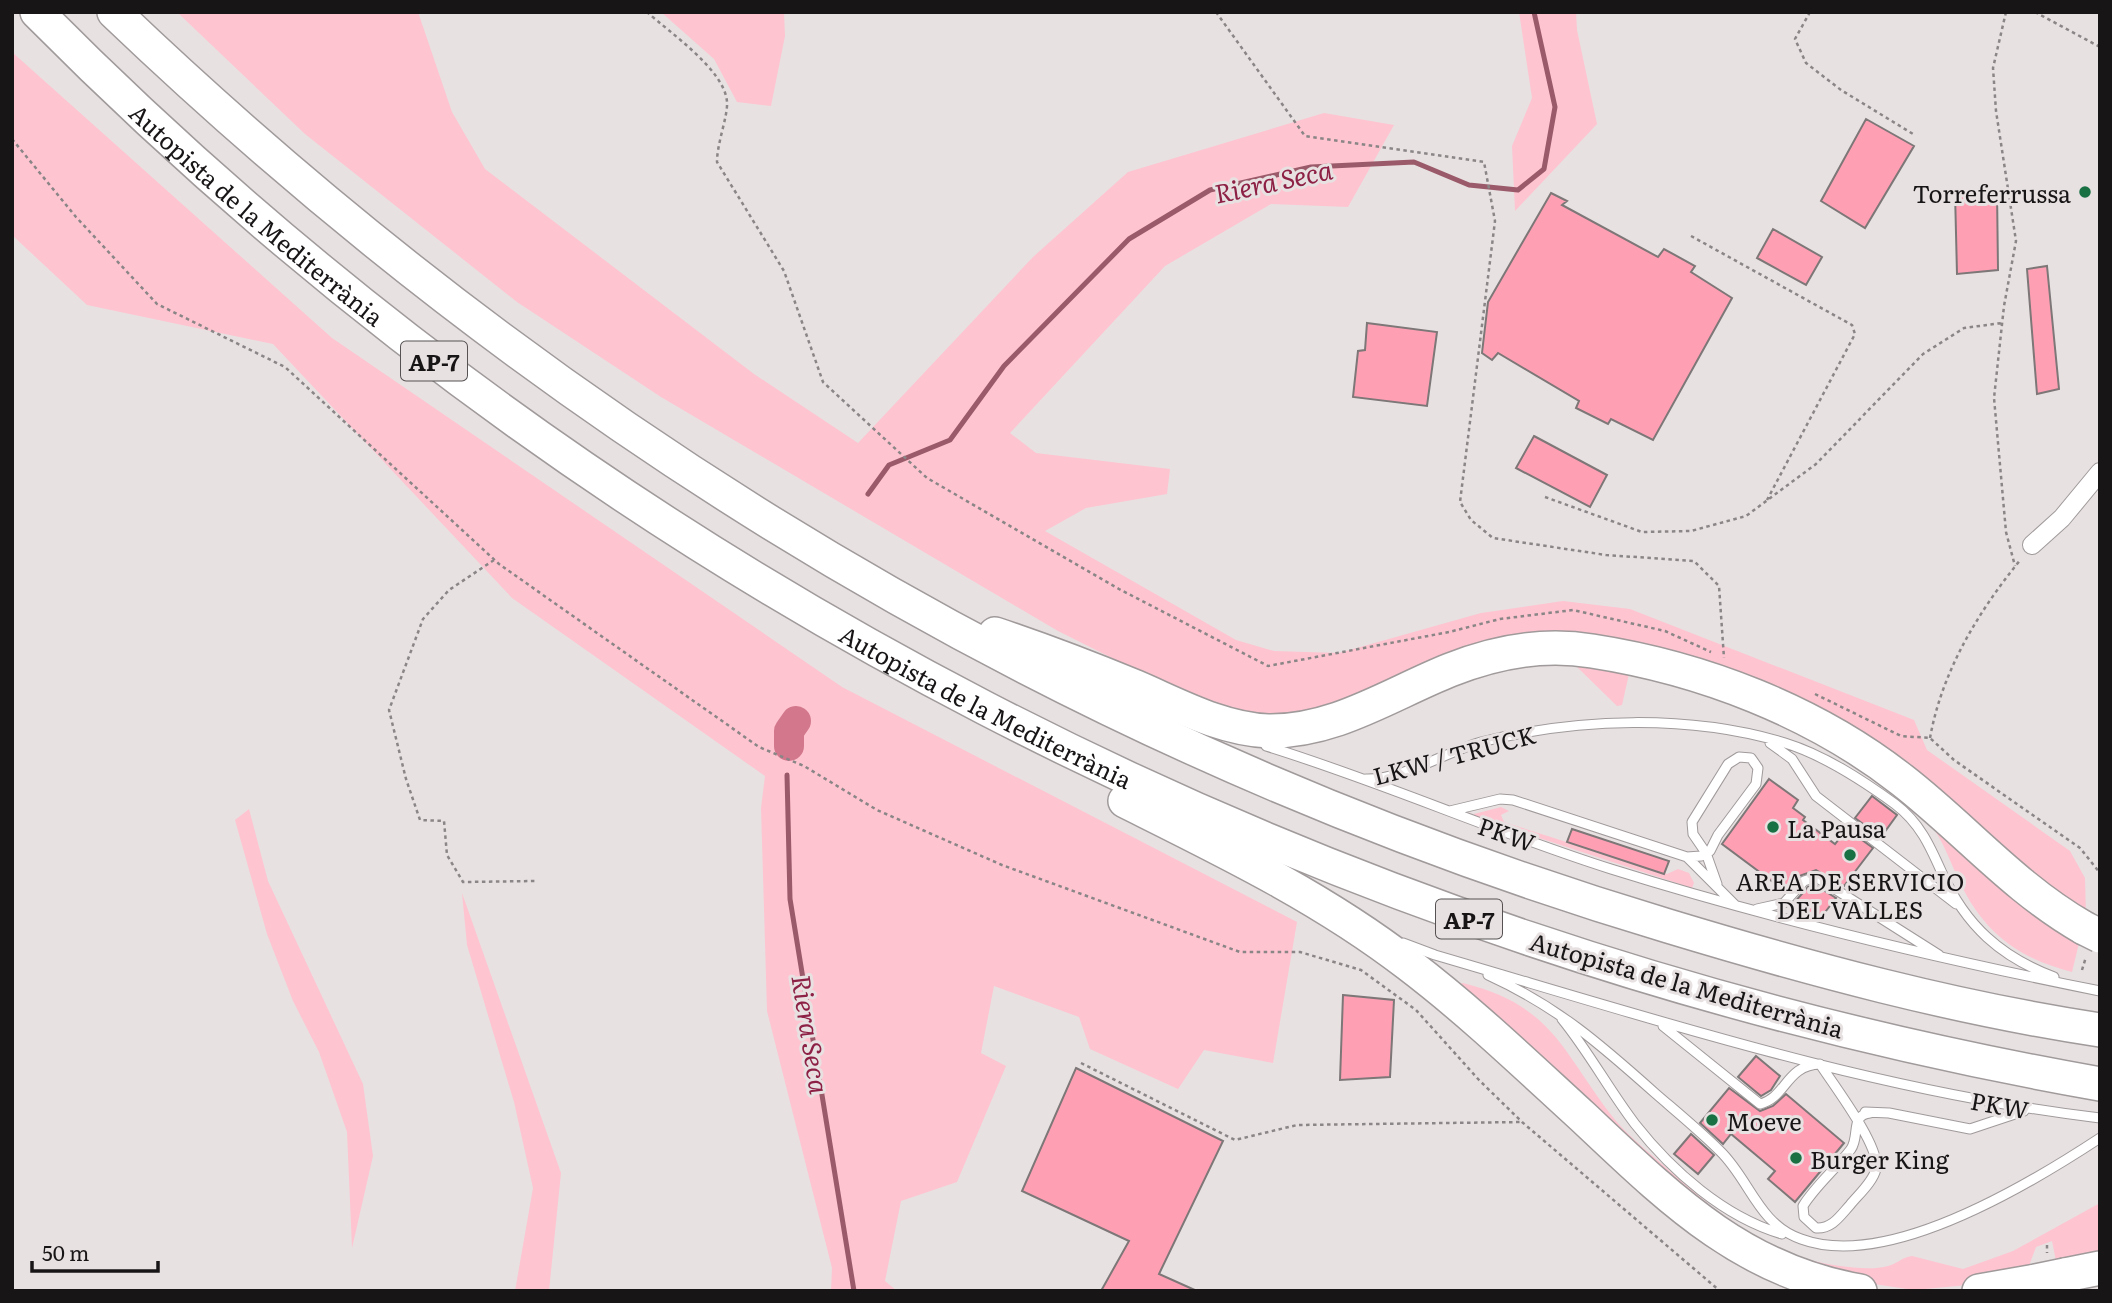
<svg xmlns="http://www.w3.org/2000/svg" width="2112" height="1303" font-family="Literata,serif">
  <rect width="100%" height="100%" fill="#e8e1e2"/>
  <path fill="#fec4d0" d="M177 12H418L452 112 485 169 754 374 858 443 1033 257 1128 172 1324 113 1394 125 1348 207 1271 204 1165 266 1010 433 1036 453 1170 469 1167 494 1086 508 1045 531 1236 640 1274 651 1339 653 1481 613 1563 601 1630 609 1914 720 1927 750 2070 851 2085 878 2086 915 2043 883 1872 738 1539 633 1457 650 1366 694 1294 717 1244 715 1180 692 1058 631 661 397 517 302 305 134Z
    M661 12H784L785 36 771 106 737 102 714 59Z
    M1519 12H1576L1577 30 1597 124 1515 211 1512 146 1532 98Z
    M12 52 332 338 842 687 1297 922 1273 1063 1204 1050 1178 1089 1090 1049 1079 1017 994 986 981 1053 1006 1066 957 1182 901 1201 885 1281 897 1291H831L832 1268 767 1011 761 808 765 776 512 598 273 344 87 305 12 235Z
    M1572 656 1712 691 1860 757 2081 935 2072 972C2014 957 1980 929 1956 874 1948 856 1940 833 1925 819 1845 740 1735 700 1629 674L1622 705 1617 706 1574 664Z
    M1501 807 1509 811 1501 815 1504 822 1667 874 1678 869 1689 873 1694 883 1692 888 1475 817 1474 814Z
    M249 809 268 881 363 1084 373 1156 352 1248 347 1132 319 1052 293 1001 267 934 235 820Z
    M462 893 561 1173 549 1291H515L533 1188 514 1102 467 945Z
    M1463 983C1556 1006 1563 1055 1616 1121 1630 1137 1647 1151 1663 1165 1713 1210 1770 1257 1840 1266 1854 1268 1874 1270 1888 1266 1897 1264 1902 1257 1912 1256L1963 1269 2013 1251 2100 1203V1257L2057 1266 2052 1241 2036 1247 2030 1263 2035 1271 2000 1282 1914 1290 1847 1280 1719 1227 1455 985Z"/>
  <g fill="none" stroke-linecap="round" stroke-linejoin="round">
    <path stroke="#9a5a69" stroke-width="5" d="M868 494 889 465 950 440 1004 366 1129 239 1210 190 1311 167 1414 162 1469 185 1518 190 1544 169 1555 107 1534 12
      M787 775 790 899 854 1291"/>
    <path stroke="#d2778c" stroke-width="30" d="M789 746V731L796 721"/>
  </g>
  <path fill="#ff9fb4" stroke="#7d7778" stroke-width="2" d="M1866 119 1914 146 1865 228 1821 201Z
    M1997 190 1998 270 1957 274 1955 192Z
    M1551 193 1567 201 1562 205 1658 257 1664 249 1695 266 1691 272 1732 298 1653 440 1611 419 1608 424 1576 408 1579 401 1498 353 1492 360 1482 353 1488 302Z
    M1773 229 1822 257 1806 285 1757 258Z
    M2047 266 2059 389 2037 394 2027 269Z
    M1367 323 1437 332 1427 406 1353 397 1358 351 1365 350Z
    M1534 436 1607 475 1590 507 1516 468Z
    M1769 779 1798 800 1793 808 1805 817 1803 820 1835 844 1847 829 1873 848 1844 886 1816 870 1799 876 1785 891 1722 844Z
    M1872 796 1897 815 1881 837 1855 818Z
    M1572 829 1669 861 1664 874 1567 842Z
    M1815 885 1836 898 1819 920 1809 918 1792 905 1808 887Z
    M1343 995 1394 1000 1390 1077 1340 1080Z
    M1756 1056 1780 1076 1771 1090 1761 1096 1738 1077Z
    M1076 1068 1223 1141 1159 1274 1197 1291H1101L1129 1241 1022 1191Z
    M1729 1088 1760 1111 1773 1106 1786 1094 1844 1143 1795 1202 1768 1179 1775 1171 1731 1134 1723 1144 1700 1123Z
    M1691 1134 1714 1155 1698 1174 1674 1154Z"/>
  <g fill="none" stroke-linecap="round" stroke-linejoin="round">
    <defs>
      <path id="lane" d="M1770 743 1792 759 1816 796 1956 904
        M1266 746C1383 782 1494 832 1611 869 1771 919 1935 958 2100 991
        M1366 779C1402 780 1446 752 1481 742 1577 718 1689 714 1785 743 1824 755 1862 780 1895 804 1920 823 1930 846 1942 873 1966 926 2001 957 2054 977
        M1450 811 1500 799 1513 800 1687 857 1735 905
        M1687 857 1701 856 1710 851 1718 835 1756 784 1758 768 1751 758 1739 757 1728 764 1692 822 1693 834 1706 853 1717 884
        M1757 909 1784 903 1804 881 1816 877 1939 955
        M1403 943 1435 955C1654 1019 1873 1091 2100 1118
        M1488 975C1558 1007 1600 1044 1656 1094 1678 1113 1700 1131 1720 1151 1750 1180 1758 1224 1801 1239 1887 1271 2030 1184 2100 1138
        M1562 1019C1589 1052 1609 1090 1635 1124 1672 1171 1724 1217 1782 1234
        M1663 1026 1760 1104C1786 1098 1786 1065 1820 1064 1833 1084 1881 1147 1876 1169 1873 1182 1858 1195 1850 1205 1840 1216 1832 1229 1816 1228L1804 1217 1803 1206C1816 1185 1836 1169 1851 1149 1860 1136 1850 1115 1870 1113
        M1865 1112 1889 1113 1970 1129 2024 1111"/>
      <path id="street" d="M2032 545 2062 518 2100 472"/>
      <g id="highway">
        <path id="s1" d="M37 12C597 577 1318 946 2100 1084"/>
        <path d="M114 12C560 438 1077 749 1668 926 1810 969 1954 1008 2100 1030"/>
        <path d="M995 634C1043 650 1090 668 1136 687 1178 705 1221 729 1268 731 1335 732 1390 694 1450 670 1495 652 1544 643 1592 651 1702 668 1814 711 1902 780 1964 828 2014 888 2084 928"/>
        <path d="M1125 801C1223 850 1321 897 1408 964 1470 1011 1526 1065 1583 1117 1667 1196 1741 1271 1860 1291"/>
        <path d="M2065 1275 2100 1268"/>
        <path d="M1979 1291 2036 1281"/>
      </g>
    </defs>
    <use href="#lane" stroke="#a09a9b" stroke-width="11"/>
    <use href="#street" stroke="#a09a9b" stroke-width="20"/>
    <use href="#highway" stroke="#a09a9b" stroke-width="36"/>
    <path stroke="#8a8586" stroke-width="2.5" stroke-dasharray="3.5 3.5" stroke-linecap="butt" d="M647 12C669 32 725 70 727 102 728 116 717 143 717 162L784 271 823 382 927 478 1119 589 1268 666 1449 632 1500 619 1573 610 1665 631 1711 652
      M1216 12 1305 136 1484 162 1495 221 1460 502 1471 520 1493 538 1606 555 1694 561 1719 586 1724 658
      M1810 12 1795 39 1806 63 1841 90 1913 134
      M2006 12 1993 68 1996 111 2016 241 2004 306 1994 398 2006 532 2015 566
      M2035 12 2100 47
      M12 139 76 217 157 304 285 367 499 564 759 747 804 766 877 810 1002 865 1240 952H1300L1361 970 1416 1010 1479 1080 1522 1122 1720 1291
      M1691 236 1852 325 1855 334 1767 500
      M1545 497 1642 532 1691 531 1746 516 1816 464 1923 354 1964 328 2002 323
      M494 560 449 590 423 619 389 710 406 779 420 820 444 821 447 855 463 882 535 881
      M1815 694 1901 736 1930 738 1954 760 2080 848 2100 873
      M1930 738C1942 671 1978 612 2021 559
      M2082 970 2086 957
      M1081 1063 1235 1140 1297 1125 1522 1122
      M2047 1245V1253"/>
    <use href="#lane" stroke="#fff" stroke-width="9"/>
    <use href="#street" stroke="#fff" stroke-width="18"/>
    <use href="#highway" stroke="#fff" stroke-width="33"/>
    <defs>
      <path id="highway-bridge" d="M2084 928 2100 936
        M2036 1281 2065 1275"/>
    </defs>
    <use href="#highway-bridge" stroke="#a09a9b" stroke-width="36" stroke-linecap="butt"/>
    <use href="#highway-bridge" stroke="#fff" stroke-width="33"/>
  </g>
  <g fill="#187043" stroke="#e8e1e2" stroke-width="2.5">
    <circle cx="2085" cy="192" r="7"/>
    <circle cx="1773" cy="827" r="7"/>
    <circle cx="1850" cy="855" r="7"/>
    <circle cx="1712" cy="1120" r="7"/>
    <circle cx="1796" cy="1158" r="7"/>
  </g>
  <g text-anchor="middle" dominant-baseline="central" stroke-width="6" stroke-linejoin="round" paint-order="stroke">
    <g fill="#e8e1e2" stroke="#565253" stroke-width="2">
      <rect x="401" y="341.5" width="66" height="39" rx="5"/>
      <rect x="1436" y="899.5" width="66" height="39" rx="5"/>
    </g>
    <g font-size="23" font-weight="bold" fill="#181516">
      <text x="434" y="361">AP-7</text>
      <text x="1469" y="919">AP-7</text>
    </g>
    <g font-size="24" fill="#181516" stroke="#e8e1e2" text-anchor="start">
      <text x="2071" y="192" text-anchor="end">Torreferrussa</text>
      <text x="1787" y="827">La Pausa</text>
      <text x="1850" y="880" text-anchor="middle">AREA DE SERVICIO<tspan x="1850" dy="28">DEL VALLES</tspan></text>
      <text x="1726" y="1120">Moeve</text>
      <text x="1810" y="1158">Burger King</text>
    </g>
    <g font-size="24" fill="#181516" stroke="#e8e1e2">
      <text stroke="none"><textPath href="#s1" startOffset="299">Autopista de la Mediterrània</textPath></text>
      <text stroke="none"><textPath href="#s1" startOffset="1181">Autopista de la Mediterrània</textPath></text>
      <text transform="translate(1454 754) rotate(-15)">LKW / TRUCK</text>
      <text transform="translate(1507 833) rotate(19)">PKW</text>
      <text transform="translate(1687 984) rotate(16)">Autopista de la Mediterrània</text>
      <text transform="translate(2000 1104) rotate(10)">PKW</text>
    </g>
    <g font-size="26" font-style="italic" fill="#8d2045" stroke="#e8e1e2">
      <text transform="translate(1273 180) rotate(-12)">Riera Seca</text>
      <text transform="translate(812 1034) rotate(81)">Riera Seca</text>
    </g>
  </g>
  <rect width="2112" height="1303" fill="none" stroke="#181516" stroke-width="28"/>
  <path d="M32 1261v10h126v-10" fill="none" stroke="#181516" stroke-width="3.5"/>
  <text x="42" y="1261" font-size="21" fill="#181516" stroke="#e8e1e2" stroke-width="5" paint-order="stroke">50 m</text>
</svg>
